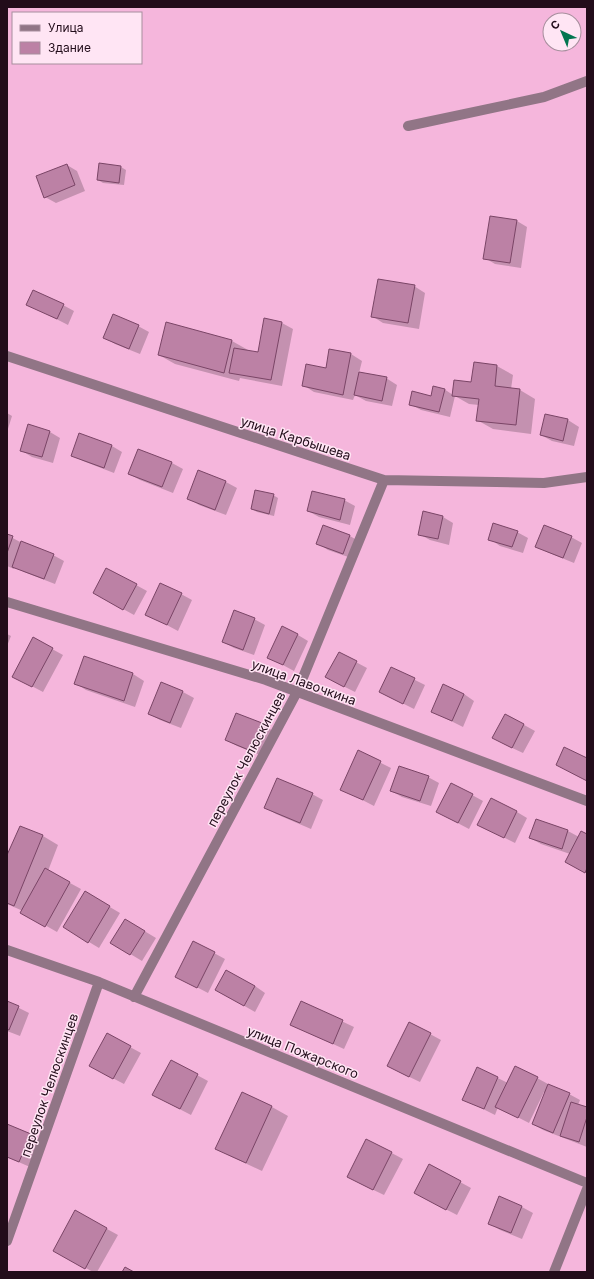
<svg xmlns="http://www.w3.org/2000/svg" width="594" height="1279" font-family="Inter,sans-serif">
  <rect width="100%" height="100%" fill="#f5b6dc"/>
  <path fill="#0003" d="M67 165 77 171 85 191 56 203 45 197Z
    M121 167 126 170 124 185 103 183 98 180Z
    M517 221 527 227 521 268 495 264 485 258Z
    M414 286 425 293 419 329 383 323 372 316Z
    M27 304 63 305 74 311 68 325Z
    M282 323 293 329 282 386 240 378 239 381 175 364 159 355 167 324 232 341 248 350 247 352 258 354Z
    M138 326 149 332 140 354 115 344 104 337Z
    M330 350 351 354 362 361 359 373 386 378 397 385 392 406 366 401 355 395 353 400 314 392 303 385 326 369Z
    M497 366 513 375 511 389 520 390 535 399 531 434 493 429 477 420 479 405 469 404 455 396 450 417 421 410 410 404 432 397 444 389 453 395Z
    M7 413 12 416 7 432Z
    M546 415 568 420 579 427 574 446 552 441 541 435Z
    M50 432 60 438 53 463 32 457 22 451Z
    M80 435 112 446 122 452 114 473 83 461 72 455Z
    M138 450 172 463 183 469 173 493 140 480 129 474Z
    M199 471 226 482 237 488 226 515 199 505 188 498Z
    M273 495 278 498 274 516 257 512 252 509Z
    M344 500 355 506 350 525 319 517 308 511Z
    M443 517 453 523 449 545 430 540 419 534Z
    M517 532 528 538 523 553 500 546 490 539Z
    M7 535 22 543 53 555 64 561 55 584 24 572 15 567 14 569 7 566Z
    M350 536 360 542 354 559 328 550 317 543Z
    M571 537 582 543 574 563 547 552 537 546Z
    M107 569 147 591 134 615 105 599Z
    M181 594 192 600 178 631 146 614Z
    M254 619 265 625 254 655 234 648 223 642Z
    M7 634 11 636 7 646Z
    M298 635 308 641 294 671 268 657Z
    M34 639 63 655 43 692 24 682Z
    M339 653 367 668 355 692 337 683Z
    M84 657 133 674 144 681 135 707 86 690 75 683Z
    M391 668 425 685 414 709 380 692Z
    M162 684 183 692 194 698 181 728 160 720 149 714Z
    M464 694 474 701 463 727 433 712Z
    M237 714 262 724 273 731 262 756 237 746 226 740Z
    M506 715 535 731 523 753 504 744Z
    M359 752 391 768 374 806 341 789Z
    M428 777 439 783 431 806 402 797 391 791Z
    M452 784 483 801 469 829 448 818Z
    M312 794 323 800 311 829 276 814 266 808Z
    M517 812 527 818 515 843 489 830Z
    M536 820 568 831 579 837 587 835V873L566 862 570 854 541 844 530 838Z
    M20 827 43 836 58 845 48 871 81 889 57 932 22 912 23 911 7 904V858Z
    M86 893 120 913 99 948 89 942Z
    M136 926 156 938 142 961 112 943Z
    M214 953 225 959 208 993 187 982Z
    M255 986 265 993 255 1012 227 996Z
    M7 1002 29 1013 20 1036 7 1031Z
    M301 1002 354 1027 344 1049 302 1030Z
    M430 1034 441 1040 420 1082 399 1072Z
    M130 1047 141 1053 124 1084 101 1072Z
    M171 1061 208 1081 191 1115 164 1101Z
    M477 1068 508 1083 537 1078 548 1084 547 1085 569 1094 580 1100 578 1105 587 1109V1147L543 1130 533 1124 546 1092H544L529 1123 498 1107 495 1115 463 1099Z
    M242 1093 272 1107 288 1116 262 1171 232 1157 216 1148Z
    M7 1125 41 1141 30 1167 7 1157Z
    M367 1140 403 1159 384 1195 359 1183Z
    M460 1182 471 1188 457 1215 426 1199Z
    M500 1198 522 1207 533 1213 522 1239 500 1230 489 1223Z
    M76 1212 118 1235 97 1272H93L54 1250Z"/>
  <path fill="#bc81a5" stroke="#7a4566" d="M99 163 121 166 119 183 97 180Z
    M67 164 75 185 44 198 36 176Z
    M490 216 517 220 510 263 483 259Z
    M378 279 415 285 408 323 371 317Z
    M33 290 64 304 57 319 26 305Z
    M113 314 139 325 129 349 103 338Z
    M264 318 282 322 271 380 229 373 234 348 258 352Z
    M166 322 232 340 224 373 158 355Z
    M329 349 351 353 343 395 302 386 306 364 326 368Z
    M474 362 497 365 495 386 520 389 516 425 476 421 479 399 452 396 454 380 471 382Z
    M359 372 387 377 382 401 354 395Z
    M433 386 445 389 439 412 409 405 412 391 431 396Z
    M545 414 568 419 563 441 540 435Z
    M28 424 50 431 42 457 20 451Z
    M79 433 112 445 104 468 71 456Z
    M138 449 172 462 162 487 128 474Z
    M198 470 226 481 215 510 187 499Z
    M255 490 274 494 269 514 251 509Z
    M312 491 345 499 340 520 307 511Z
    M423 511 443 516 438 539 418 535Z
    M493 523 518 531 512 547 488 540Z
    M323 525 350 535 343 554 316 544Z
    M544 525 572 536 563 558 535 547Z
    M7 534 13 536 7 553Z
    M21 541 54 554 44 579 12 567Z
    M106 568 137 584 123 610 93 593Z
    M160 583 182 593 167 625 145 615Z
    M234 610 255 618 243 650 222 642Z
    M282 626 298 634 283 665 267 658Z
    M33 637 53 648 32 687 12 677Z
    M339 652 357 661 344 687 325 677Z
    M84 656 133 673 124 701 74 684Z
    M391 667 415 678 403 704 379 692Z
    M161 682 183 691 170 723 148 714Z
    M443 684 464 694 452 721 431 712Z
    M236 713 262 723 251 751 225 740Z
    M505 714 524 724 512 748 492 738Z
    M564 747 587 758V781L556 765Z
    M358 750 381 761 363 800 340 790Z
    M399 766 429 776 420 801 390 791Z
    M277 778 313 793 300 823 264 808Z
    M451 783 473 794 458 823 436 812Z
    M491 798 517 811 504 838 477 825Z
    M536 819 568 830 562 849 529 838Z
    M20 826 43 835 14 906 7 903V855Z
    M581 831 587 834V868L585 873 565 862Z
    M45 868 70 882 45 927 20 913Z
    M85 891 110 906 88 943 63 927Z
    M125 919 145 931 130 955 110 943Z
    M193 941 215 952 197 988 175 977Z
    M226 970 255 986 244 1006 215 990Z
    M7 1001 19 1006 9 1030 7 1029Z
    M301 1001 343 1020 333 1044 290 1025Z
    M409 1022 431 1033 409 1077 387 1066Z
    M107 1033 131 1046 113 1079 89 1066Z
    M171 1060 198 1074 180 1109 152 1095Z
    M515 1066 538 1077 518 1118 495 1107Z
    M477 1067 498 1077 484 1109 462 1100Z
    M548 1084 570 1093 553 1133 532 1124Z
    M242 1092 272 1106 246 1163 215 1149Z
    M571 1102 587 1107V1117L579 1142 560 1136Z
    M7 1124 31 1134 19 1162 7 1157Z
    M366 1139 392 1152 373 1190 347 1177Z
    M429 1164 461 1181 446 1210 414 1193Z
    M499 1196 522 1206 511 1233 488 1224Z
    M75 1210 107 1228 85 1269 53 1251Z
    M125 1267 134 1272H122Z"/>
  <g fill="none" stroke-linecap="round" stroke-linejoin="round">
    <path stroke="#917586" stroke-width="10" d="M408 126 544 97 587 81
      M7 356 384 480 544 483 587 477
      M7 602 266 680 587 801
      M7 950 99 982 587 1183
      M134 997 297 692 384 480
      M7 1241 99 982
      M554 1272 587 1189"/>
  </g>
  <g text-anchor="middle" dominant-baseline="central" stroke-width="3" stroke-linejoin="round" paint-order="stroke">
    <g font-size="13" fill="#220c1a" stroke="#ffe5f4">
      <text transform="translate(296 438) rotate(18)">улица Карбышева</text>
      <text transform="translate(304 682) rotate(20)">улица Лавочкина</text>
      <text transform="translate(246 759) rotate(-62)">переулок Челюскинцев</text>
      <text transform="translate(303 1052) rotate(22)">улица Пожарского</text>
      <text transform="translate(49 1085) rotate(-71)">переулок Челюскинцев</text>
    </g>
  </g>
  <rect width="594" height="1279" fill="none" stroke="#220c1a" stroke-width="16"/>
  <rect x="12" y="12" width="130" height="52" fill="#ffe5f4" stroke="#a78e9d"/>
  <rect x="20" y="25" width="20" height="6" fill="#917586" stroke="#a78e9d"/>
  <text x="48" y="32" font-size="12" fill="#220c1a">Улица</text>
  <rect x="20" y="42" width="20" height="12" fill="#bc81a5" stroke="#a78e9d"/>
  <text x="48" y="52" font-size="12" fill="#220c1a">Здание</text>
  <g transform="translate(562 32) rotate(316)"><circle r="19" fill="#ffe5f4" stroke="#a78e9d"/>
  <path d="M0-3L7 15L0 10L-7 15Z" fill="#037650"/>
  <text y="-6" font-size="11" font-weight="bold" text-anchor="middle" fill="#220c1a">С</text>
  </g>
</svg>
